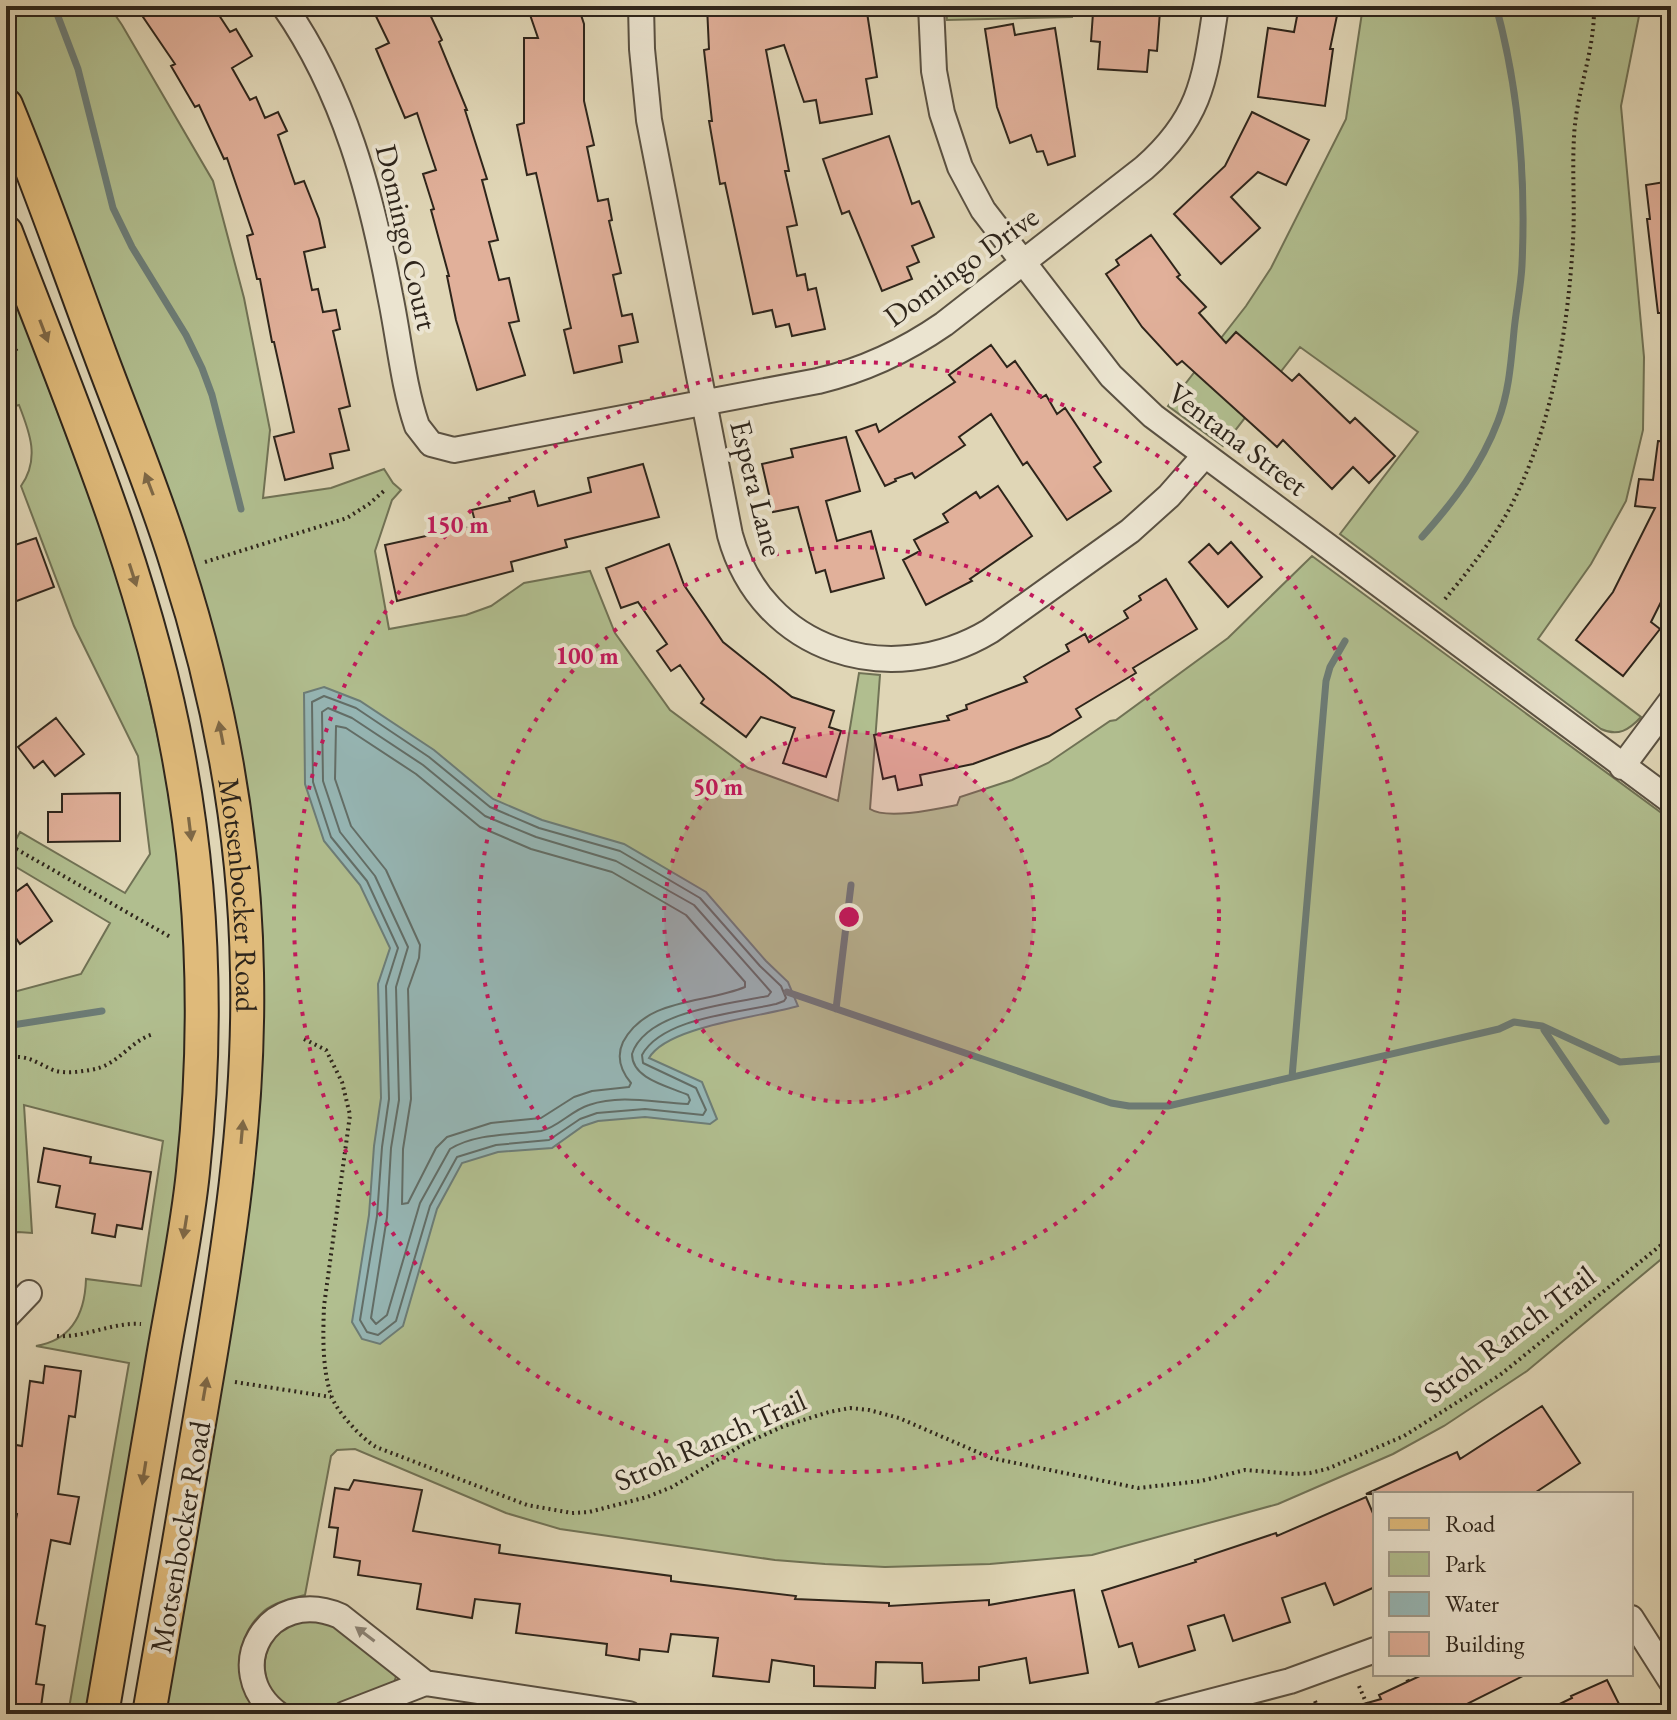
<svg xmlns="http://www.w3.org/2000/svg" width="1677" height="1720" font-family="'EB Garamond',serif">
  <rect width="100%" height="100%" fill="#e0d6b6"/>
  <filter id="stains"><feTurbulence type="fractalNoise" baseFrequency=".0025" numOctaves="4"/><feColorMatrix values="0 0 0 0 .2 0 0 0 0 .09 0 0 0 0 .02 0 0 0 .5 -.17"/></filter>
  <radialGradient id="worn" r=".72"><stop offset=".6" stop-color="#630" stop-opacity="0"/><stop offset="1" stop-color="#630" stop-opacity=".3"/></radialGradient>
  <path fill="#b1be8f" stroke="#707255" stroke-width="2" d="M6 6H109L122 25 213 181 244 298 270 430 263 498 331 488 384 469 393 483 401 490 392 500 375 551 389 629 466 615 491 606 524 583 590 571 615 633 670 710 748 768 838 801 859 673 880 675 870 809C887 820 937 809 957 805L960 797 1012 780 1048 763 1110 721 1116 720 1228 638 1312 556 1671 820V1251L1527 1371 1444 1426 1393 1454 1278 1504 1092 1555 990 1564 885 1567 825 1564 775 1560 560 1529 506 1513 355 1449 337 1450 331 1456 305 1595C291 1598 275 1602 264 1611 233 1638 233 1686 260 1714H163L249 1205 260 1078 250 831 20 102 6 70Z
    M946 6H1072V17L947 20Z
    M1363 6H1641L1621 106 1644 357 1643 430 1626 501 1591 564 1538 639 1641 717C1629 730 1618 737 1601 729L1340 534 1418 432 1300 347 1223 446 1168 406 1246 306 1271 268 1346 119Z
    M6 276 106 540 132 622 167 778 177 849 186 958 185 1081 173 1211 87 1714H68L129 1363 36 1346C72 1340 85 1313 86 1279L141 1286 163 1141 24 1105 32 1233 18 1232 6 1236V994L81 974 110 923 6 861V858L20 832 125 893 150 854 138 756 74 626 21 486C40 459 30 433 19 405L12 407 6 402Z
    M311 1619 336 1626 397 1674 393 1685C370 1694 328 1715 305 1713 258 1708 250 1640 293 1622 298 1620 305 1620 311 1619Z"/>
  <path fill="#96b7b6" stroke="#6c7d78" stroke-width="2" d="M324 687 360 701 434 750 493 799 542 820 624 844 706 892 766 961 788 982 798 1006C761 1017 667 1026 649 1058L702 1082 717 1119 710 1124 645 1117 598 1121 583 1126 552 1148 498 1152 462 1163 437 1209 403 1326 380 1344 362 1339 352 1322 369 1215 374 1146 381 1098 378 984 390 948 360 885 324 841 305 784 304 693Z"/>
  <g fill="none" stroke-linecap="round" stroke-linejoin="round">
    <path stroke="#626e68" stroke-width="2" d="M324 696 356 708 429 757 490 807 539 828 620 851 700 898 760 966 781 986 786 998 784 1001 776 1004C737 1013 662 1018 642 1055L643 1063 696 1088 706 1110 703 1115 645 1109 597 1113 580 1119 549 1140 496 1145 457 1157 430 1206 396 1321 378 1335 367 1332 360 1320 377 1216 382 1147 389 1099 386 986 398 948 367 881 331 837 313 782 312 702Z
      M328 708 352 718 423 765 485 816 536 837 616 861 694 905 771 992 768 996C729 1004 646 1011 632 1054 632 1079 668 1086 688 1095L690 1100 688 1104C655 1103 622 1094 589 1105 572 1110 557 1128 541 1131 511 1135 476 1133 450 1149L420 1203 387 1315 376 1324 371 1318 387 1217 391 1148 399 1100 396 987 408 947 375 876 340 832 323 781 322 712Z
      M336 726 346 728 416 774 480 827 531 849 612 872 686 915 745 982V987C705 1004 647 997 623 1042 616 1057 621 1071 631 1083L629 1087 592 1091 574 1097 541 1118 491 1123 447 1137 436 1148 408 1203 402 1204 403 1149 411 1099 408 989 419 958 420 945 386 870 351 826 335 779Z"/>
    <path stroke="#6c7d78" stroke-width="7" d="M54 6 78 69 113 208 132 247 186 335 202 368 212 395 241 509
      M1422 537C1454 501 1481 466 1498 421 1509 392 1511 362 1514 331 1516 309 1521 287 1522 265 1526 178 1519 90 1496 6
      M787 992 1111 1103 1129 1106H1168L1499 1029 1514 1022 1542 1026 1620 1062 1671 1058
      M836 1009 851 885
      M6 1026 102 1011
      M1544 1030 1606 1121
      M1292 1077 1326 681 1330 667 1345 641"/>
  </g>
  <path fill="#e1b09a" stroke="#2e251b" stroke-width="2" d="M153 6H213L230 32 236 29 252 56 232 68 250 100 256 97 265 118 278 112 287 131 278 135 295 184 304 181 319 219 325 247 304 252 312 290 318 289 323 312 336 310 340 329 333 331 350 406 339 409 349 450 330 454 333 468 285 480 274 437 294 432 274 342H272L260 279H257L247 236 253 234 227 158 224 159 199 105 195 107 171 66 175 64 141 14Z
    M371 6H426L442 40 439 42 467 110H465L487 179 482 180 498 240 489 242 499 280 509 278 519 321 509 323 525 375 477 390 456 320 447 276H449L431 210 434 209 423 174 436 170 417 113 405 118 376 49 389 43Z
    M527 6H578L584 24V101L594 145 587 147 598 201 608 199 612 220 609 221 621 273 613 275 622 316 632 314 638 342 619 346 622 362 574 373 564 330 571 328 536 173 527 175 517 125 524 123V38H538Z
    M707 6H866L877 77 866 79 872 114 820 123 816 100 804 102 784 45 766 50 789 171H785L797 225 787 227 797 276 805 274 808 290 816 288 825 329 792 336 789 324 776 327 772 310 753 314 725 183 720 184 709 121H712L704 50 709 49Z
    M1299 6H1339L1330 49H1333L1325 106 1258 97 1268 28 1294 32Z
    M1130 8 1160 11 1157 51 1149 50 1147 72 1098 69 1100 42 1091 41 1093 13 1129 16Z
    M1013 24 1015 35 1055 28 1075 156 1048 165 1043 151 1037 152 1031 135 1010 143 997 107 985 29Z
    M1252 112 1309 140 1286 185 1258 172 1231 197 1260 228 1221 264 1174 214 1225 166Z
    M889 136 912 204 919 201 934 237 912 246 919 262 907 267 912 279 882 291 849 211 842 214 823 159Z
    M1671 181V313H1658L1647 219H1650L1646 185Z
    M1151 235 1180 275 1177 277 1206 307 1199 313 1226 343 1236 332 1292 381 1299 374 1350 423 1355 418 1395 456 1369 483 1353 467 1332 489 1283 440 1277 447 1182 361 1177 365 1142 327 1106 274 1119 265 1116 260Z
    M991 345 1007 367 1015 361 1041 398 1046 395 1057 414 1065 408 1101 462 1094 467 1111 491 1067 520 1027 462 1023 465 991 414 959 437 965 445 915 478 912 473 895 479 896 481 885 486 856 431 876 424 879 432 955 382 949 375Z
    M846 437 860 491 826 501 837 541 871 531 884 578 831 592 825 570 816 573 798 507 773 512 762 464 793 457 791 449Z
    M1658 441 1671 442V582L1651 622 1660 629 1623 676 1576 640 1613 592 1655 508 1635 506 1639 479 1653 480Z
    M643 464 659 517 565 540 567 547 511 562 513 571 397 601 385 545 476 525 472 510 510 501 509 498 534 491 538 506 591 492 588 478Z
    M998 486 1032 536 970 579 972 581 926 605 903 560 920 551 914 540 948 522 943 514 976 492 980 498Z
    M36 538 54 587 6 605V548Z
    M1231 542 1262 577 1228 607 1189 562 1209 544 1218 554Z
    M669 544 684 585 723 642 792 697 834 711 829 727 841 731 826 777 783 763 795 728 761 717 746 737 701 703 704 699 680 665 671 671 657 651 667 644 638 602 621 608 606 568Z
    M1166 579 1197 629 1133 668 1136 673 1076 709 1081 717 1049 736 973 764 920 775 922 785 898 790 895 776 883 779 874 735 949 720 947 716 967 709 966 705 1027 682 1024 677 1069 651 1066 645 1085 634 1089 642 1128 618 1124 611 1141 600 1139 596Z
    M56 718 84 754 55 776 43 761 34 768 18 747Z
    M120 793V841L48 842V812H62V794Z
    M27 884 52 921 20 944 6 923V899Z
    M44 1148 91 1157 90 1163 151 1172 142 1229 117 1225 115 1237 92 1233 95 1214 56 1207 60 1186 38 1182Z
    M45 1366 81 1371 75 1417 69 1416 58 1494 79 1497 70 1544 51 1540 36 1624 45 1626 36 1684 44 1685 40 1714H6V1668L10 1644H6V1550H10L17 1514 6 1511V1484L10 1485 16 1445 22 1446 30 1381 43 1383Z
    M1542 1406 1580 1463 1533 1494H1366L1457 1452 1460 1459Z
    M354 1480 422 1490 413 1531 500 1545 499 1553 671 1576V1581L796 1596 795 1599 889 1603V1606L989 1600V1605L1074 1590 1088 1673 1030 1683 1026 1658 979 1667V1680L923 1683 922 1663 876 1662 875 1688 814 1686V1666L772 1660 769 1682 713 1676 718 1638 671 1634 668 1652 640 1649 639 1660 606 1655 607 1644 516 1633 520 1604 475 1599 472 1618 417 1609 421 1584 358 1575 360 1561 334 1557 338 1528 329 1527 335 1488 349 1490Z
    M1366 1497 1375 1518V1587L1334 1605 1325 1583 1282 1598 1290 1622 1233 1641 1224 1615 1188 1626 1195 1650 1139 1667 1132 1643 1119 1647 1102 1591 1196 1562 1195 1560 1276 1533 1277 1536Z
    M1424 1674H1527L1447 1714H1347L1346 1709 1381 1699 1379 1695Z
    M1607 1680 1624 1714H1539L1572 1698 1571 1696Z"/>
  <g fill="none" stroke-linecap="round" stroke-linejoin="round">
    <defs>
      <path id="minor" d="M284 6C344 92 371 193 390 295 399 338 403 385 417 426L431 444 454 450 818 381C865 370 905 351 944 324L1144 168C1202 117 1205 78 1216 6
        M641 6 642 49 649 120 730 535C762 652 890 691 990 631L1130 531 1169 496 1205 455
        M931 6 934 71 942 113 960 167 983 210 1111 376 1153 416 1205 455 1671 801
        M1622 767 1671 701
        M6 1317 29 1293
        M1631 1618 1671 1681
        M278 1714C219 1670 268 1585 340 1616L425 1683 629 1714
        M345 1714 425 1683
        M1163 1714 1290 1681 1375 1650"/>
      <g id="major">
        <path id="s1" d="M6 105C40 187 69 271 100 354 126 424 155 493 177 565 219 696 245 835 247 973 250 1116 228 1254 204 1394 186 1501 168 1607 149 1714"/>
        <path d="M6 232C71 403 145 573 178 753 204 891 208 1032 193 1172 186 1240 171 1307 160 1375 141 1488 122 1601 102 1714"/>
      </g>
    </defs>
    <use href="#minor" stroke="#5a5142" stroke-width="28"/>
    <use href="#major" stroke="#2e251b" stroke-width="36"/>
    <path stroke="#2e251b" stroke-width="4" stroke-dasharray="2 4" stroke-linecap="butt" d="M6 357 19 347
      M6 381 16 415
      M205 562 347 518 369 504 385 490
      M1445 599C1471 568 1496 536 1514 500 1553 421 1568 328 1573 241 1575 206 1572 172 1574 137 1576 92 1595 52 1594 6
      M11 846 172 938
      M304 1039 326 1050 342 1082 350 1115 324 1306C323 1334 322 1368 331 1395 336 1411 361 1438 376 1447L527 1505 572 1513 589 1512 647 1497 672 1487 744 1444 784 1426 829 1412 850 1408 869 1410 899 1418 991 1458 1138 1488 1201 1481 1245 1470 1295 1474 1310 1473 1327 1469 1404 1436 1500 1375 1671 1237
      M6 1058C27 1054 35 1062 53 1070 64 1074 78 1072 90 1070 119 1066 130 1040 154 1034
      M57 1336C85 1338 112 1322 141 1324
      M235 1382 331 1397
      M1405 1674 1408 1681
      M1421 1674 1422 1676
      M1359 1686 1371 1714
      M1315 1701 1320 1714
      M1302 1705 1305 1714"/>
    <use href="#minor" stroke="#ebe4d0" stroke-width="24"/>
    <use href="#major" stroke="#e0bb7b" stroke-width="32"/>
  </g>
  <defs><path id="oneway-solid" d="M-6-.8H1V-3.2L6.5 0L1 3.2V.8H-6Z" transform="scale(2)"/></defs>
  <g fill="#7e6846">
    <use href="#oneway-solid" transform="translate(44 331) rotate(69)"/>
    <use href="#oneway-solid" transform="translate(149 484) rotate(-111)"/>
    <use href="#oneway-solid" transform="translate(133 575) rotate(72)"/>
    <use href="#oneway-solid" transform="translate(221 733) rotate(-101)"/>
    <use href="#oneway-solid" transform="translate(190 829) rotate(83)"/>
    <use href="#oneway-solid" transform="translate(242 1132) rotate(-85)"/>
    <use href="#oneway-solid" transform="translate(185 1227) rotate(99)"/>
    <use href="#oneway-solid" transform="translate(205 1389) rotate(-80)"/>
    <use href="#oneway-solid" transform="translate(144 1473) rotate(99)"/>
  </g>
  <use fill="#8c8476" href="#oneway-solid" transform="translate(365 1634) rotate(-143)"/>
  <circle cx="849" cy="917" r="185" fill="#c2185b" fill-opacity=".12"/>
  <g fill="none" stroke="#c2185b" stroke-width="4" stroke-dasharray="4 8">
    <circle cx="849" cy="917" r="185"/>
    <circle cx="849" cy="917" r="370"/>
    <circle cx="849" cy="917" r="555"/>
  </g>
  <g text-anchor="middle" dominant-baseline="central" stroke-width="8" stroke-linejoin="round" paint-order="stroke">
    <g font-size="30" fill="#2e251b" stroke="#ebe4d0">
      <text transform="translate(407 237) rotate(77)">Domingo Court</text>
      <text transform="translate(961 266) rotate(-36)">Domingo Drive</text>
      <text transform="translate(1238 439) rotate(37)">Ventana Street</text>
      <text transform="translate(757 488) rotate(76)">Espera Lane</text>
      <text stroke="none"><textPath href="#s1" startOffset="828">Motsenbocker Road</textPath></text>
      <text transform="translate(1509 1334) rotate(-37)">Stroh Ranch Trail</text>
      <text transform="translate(710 1440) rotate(-24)">Stroh Ranch Trail</text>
      <text transform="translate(180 1537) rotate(-80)">Motsenbocker Road</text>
    </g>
  </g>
  <circle cx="849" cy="917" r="12" fill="#c2185b" stroke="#ebe4d0" stroke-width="4"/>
  <g font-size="24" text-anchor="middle" font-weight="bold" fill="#c2185b" stroke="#ebe4d0" stroke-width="8" stroke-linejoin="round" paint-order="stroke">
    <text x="457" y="533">150 m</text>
    <text x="587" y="664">100 m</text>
    <text x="718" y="795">50 m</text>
  </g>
  <rect width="1677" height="1720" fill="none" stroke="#e0d6b6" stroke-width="32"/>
  <rect x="8" y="8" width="1661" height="1704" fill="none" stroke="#2e251b" stroke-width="4"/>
  <rect x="16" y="16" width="1645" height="1688" fill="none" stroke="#2e251b" stroke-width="2"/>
  <rect x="1373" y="1492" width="260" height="184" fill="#ebe4d0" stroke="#9f9888" stroke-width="2"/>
  <rect x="1389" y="1518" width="40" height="12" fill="#e0bb7b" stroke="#9f9888" stroke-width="2"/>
  <text x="1445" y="1532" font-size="24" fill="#2e251b">Road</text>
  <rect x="1389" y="1552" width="40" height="24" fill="#b1be8f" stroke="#9f9888" stroke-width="2"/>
  <text x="1445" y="1572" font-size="24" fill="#2e251b">Park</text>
  <rect x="1389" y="1592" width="40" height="24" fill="#96b7b6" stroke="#9f9888" stroke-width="2"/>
  <text x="1445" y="1612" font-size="24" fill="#2e251b">Water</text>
  <rect x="1389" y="1632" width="40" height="24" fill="#e1b09a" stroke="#9f9888" stroke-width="2"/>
  <text x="1445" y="1652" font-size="24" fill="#2e251b">Building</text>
  <rect width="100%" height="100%" filter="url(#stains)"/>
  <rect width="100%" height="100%" fill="url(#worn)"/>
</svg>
